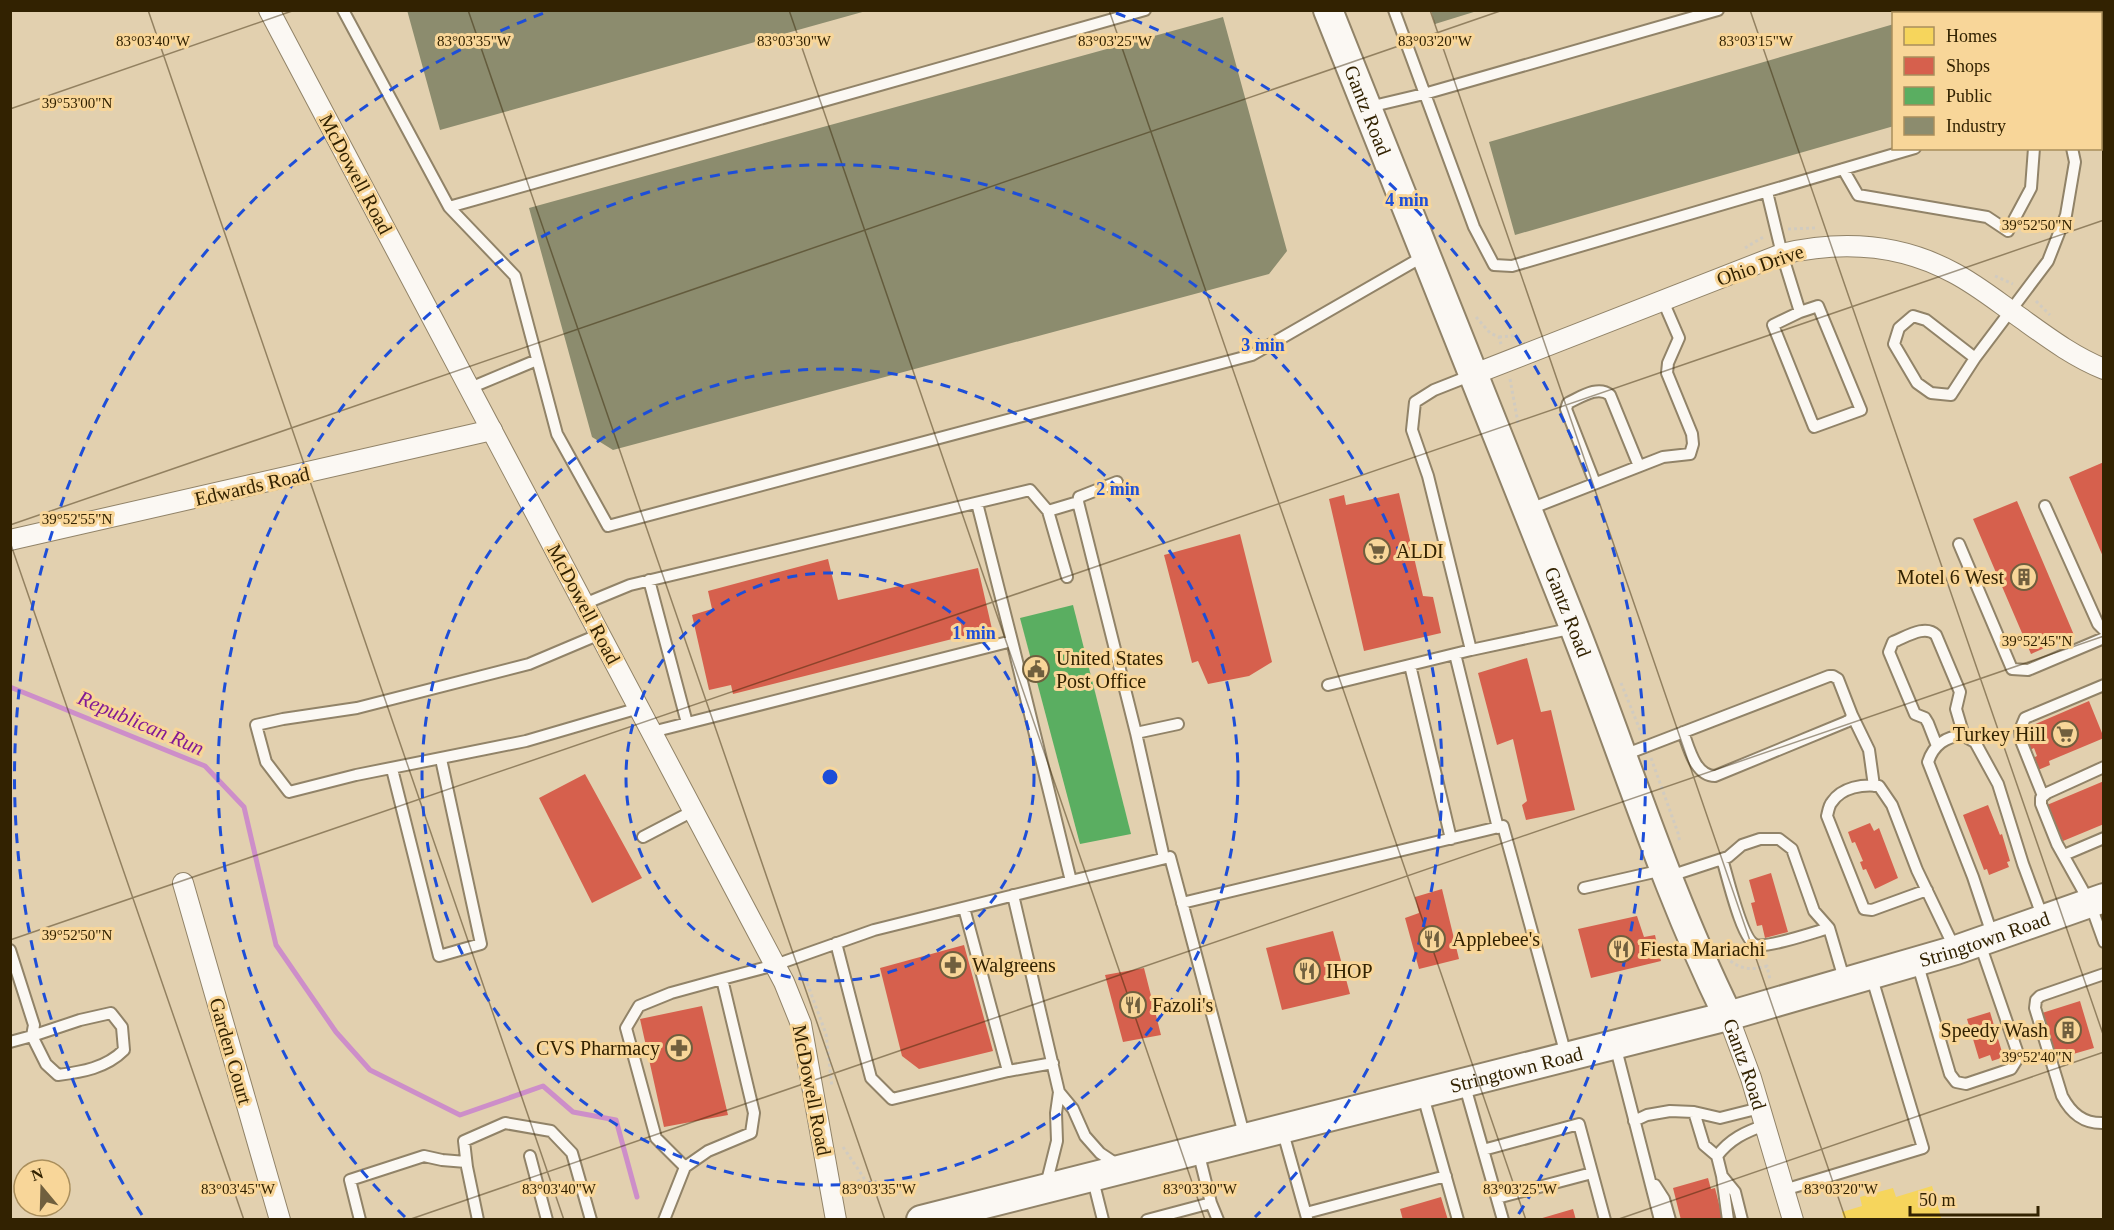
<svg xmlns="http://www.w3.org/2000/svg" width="2114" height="1230" font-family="'Times New Roman',serif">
  <rect width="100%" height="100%" fill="#e2d0af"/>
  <path fill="#f6d55c" d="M1932 1186 1942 1220H1844L1842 1212 1862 1206 1860 1197 1893 1188 1896 1197Z"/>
  <path fill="#d6604d" d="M2104 462V559L2069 477Z
    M1399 493 1423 596 1433 597 1441 633 1364 651 1329 499 1344 495 1346 505Z
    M2017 501 2074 635 2031 654 1973 519Z
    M1240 534 1272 662 1249 676 1208 684 1198 661 1192 663 1164 555Z
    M828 559 838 600 978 568 992 629 733 694 731 685 709 690 692 615 712 609 708 591Z
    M1527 658 1541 712 1551 710 1575 810 1526 820 1522 805 1527 801 1513 739 1497 745 1478 673Z
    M2089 701 2104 738 2049 761 2050 765 2038 770 2033 758 2037 756 2034 748 2030 750 2024 735 2028 733 2026 728Z
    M585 774 642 878 592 903 539 798Z
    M2104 781V824L2063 841 2047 805Z
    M1988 805 2000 835 2002 834 2010 861 2007 862 2009 867 1989 875 1987 869 1984 870 1963 815Z
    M1870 823 1874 831 1879 828 1898 878 1875 889 1866 869 1863 870 1860 862 1863 861 1855 842 1852 843 1848 832Z
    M1771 873 1788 932 1765 938 1762 925 1757 926 1751 903 1755 902 1749 880Z
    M1442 889 1459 959 1419 969 1405 918 1419 913 1415 897Z
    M1637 916 1644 937 1655 935 1661 961 1591 978 1578 929Z
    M1333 931 1350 994 1282 1010 1266 948Z
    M964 945 993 1051 919 1069 902 1056 880 968Z
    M1144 968 1161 1035 1123 1042 1105 975Z
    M2080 1001 2094 1048 2056 1059 2042 1013Z
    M702 1006 728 1115 664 1127 640 1019Z
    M1990 1012 2002 1052 1999 1053 2001 1058 1992 1061 1990 1055 1979 1059 1967 1019Z
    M1708 1178 1711 1189 1715 1188 1723 1220H1681L1673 1188Z
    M1441 1197 1448 1220H1403L1400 1209Z
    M1573 1209 1576 1220H1539V1219Z"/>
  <path fill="#5aae61" d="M1073 605 1131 834 1080 844 1020 618Z"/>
  <path fill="#8c8c6e" d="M407 10H866V11L440 130Z
    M1431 10H1477V11L1435 24Z
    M1940 10H2004V14H1932Z
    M1223 17 1287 251 1269 274 613 450 592 437 529 208Z
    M1894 24V126L1515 235 1489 142Z"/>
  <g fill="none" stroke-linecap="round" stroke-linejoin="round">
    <path stroke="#cd8ec9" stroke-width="5" d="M10 687 205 766 244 807 276 945 336 1032 370 1070 460 1115 543 1086 573 1112 616 1120 637 1197"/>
    <defs>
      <path id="lane" d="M343 10 449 207 515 276 557 434 608 526 1252 355 1424 256
        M1394 10 1474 227 1494 265 1512 266 1915 148
        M2022 10 2023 14
        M1369 107 1424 94 1718 10
        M1843 169 1858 195 1987 217 2008 231 2031 188 2034 148
        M1767 192 1782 254 1800 312
        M449 207 1145 10
        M1818 306 1861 410 1814 427 1773 325 1800 312Z
        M1975 358 1926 320 1913 316 1899 328 1894 344 1917 383 1931 393 1951 395 1975 358 2048 261 2066 215 2075 162 2072 148
        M470 388 537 360
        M1117 482 1079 497 1078 502 1136 733 1164 858
        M1595 483 1566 409 1568 403C1581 397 1598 385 1610 395L1639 466
        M977 503 1012 641
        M2045 506 2098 624 2104 630
        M1530 509 1663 457 1690 454 1693 444 1692 434 1667 373 1668 363 1679 338 1663 301
        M1048 511 1078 502
        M1959 544 2012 669 2028 670 2104 638
        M649 580 687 723
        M584 604 630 585 1030 490 1048 511 1067 577
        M600 634 529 664 357 708 283 719 256 725 266 762 289 792 356 775 526 741 639 708
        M1471 650 1428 476 1412 430 1415 402 1434 390 1472 375
        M1455 654 1498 828
        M1410 665 1451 839
        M1328 685 1471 650 1574 628
        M1852 715 1869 750 1874 786
        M652 732 1012 641 1071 881 874 930 775 965 722 979 754 1113 751 1133 708 1151 685 1167 664 1220
        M1136 733 1178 724
        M1937 746 1928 723 1925 718 1915 714 1889 652 1893 642C1906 637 1925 624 1936 635L1960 692 1956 709 1964 736
        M1624 755 1829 676H1833L1838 679 1852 715 1850 720 1846 722 1715 776C1695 776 1689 748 1683 732
        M2104 767 2047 793 2041 798V804L2057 844 2090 903 2104 942
        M392 769 439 956 481 944 441 759
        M2043 796 2021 741 2020 730 2025 718 2104 685
        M643 837 693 811
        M2064 855 2104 838
        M1722 859C1727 874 1742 941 1756 945 1768 948 1815 932 1829 928
        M1667 877 1728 857 1742 845 1760 839H1779L1792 849 1814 911 1829 928 1845 982
        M1071 881 1170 857 1245 1138
        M1584 888 1663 870
        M1927 890 1872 910 1864 909 1827 816C1828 812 1829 805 1832 802 1842 787 1863 784 1879 786L1892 805 1917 870 1955 949
        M1013 895 1059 1092 1056 1113 1057 1141 1046 1185
        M1182 903 1503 826 1566 1055
        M964 908 1008 1071
        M1993 937 1973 877 1928 762C1933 746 1946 735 1964 736L1975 742 1998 784 2023 864 2043 918
        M836 943 871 1078 892 1099 1008 1071 1053 1063
        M10 950 34 1025 32 1036 10 1042
        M1917 962 1950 1074 1956 1082 1966 1084 2011 1069 2016 1061 2017 1051 1980 944
        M2104 974 2040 996 2036 1000 2035 1008 2062 1096C2071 1113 2083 1124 2104 1123
        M111 1013 122 1027 124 1050C106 1068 82 1072 58 1075L46 1064 32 1036 80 1020Z
        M1615 1045 1660 1220
        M1464 1083 1503 1220
        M1059 1092 1073 1109 1085 1136 1100 1153 1118 1165
        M1423 1096 1458 1220
        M1694 1112 1704 1145 1717 1156
        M1634 1121 1647 1115 1670 1111 1694 1112 1720 1118 1760 1108
        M1282 1129 1307 1218
        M1483 1150 1579 1124 1605 1220
        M1198 1151 1211 1203
        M530 1156 547 1220
        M685 1167 656 1138 626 1028 639 1006 671 993 722 979
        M1092 1176 1103 1220
        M1722 1176 1728 1220
        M1655 1185 1664 1199 1670 1220
        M1784 1190 1923 1148 1871 975
        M1497 1198 1592 1173
        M1306 1213 1446 1176
        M360 1220 350 1180 424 1156 442 1160 466 1162
        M478 1220 467 1167 464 1141 505 1123 551 1131 572 1153 591 1220
        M1147 1220 1211 1203 1218 1220
        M1742 1220 1735 1192 1722 1176 1717 1156C1730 1139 1745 1132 1765 1125"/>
      <g id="street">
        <path d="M269 10 784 982 801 1024 836 1220"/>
        <path d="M1472 375 1782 254C1842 240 1899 243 1954 273 1977 285 1998 302 2018 316 2046 336 2072 356 2104 369"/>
        <path d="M10 540 492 430"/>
        <path d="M183 883 280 1220"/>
        <path id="s1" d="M1728 1016 1751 1078 1793 1220"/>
      </g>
      <g id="secondary">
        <path id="s2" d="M1328 10C1409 216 1493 421 1574 627 1625 757 1666 890 1728 1016"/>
        <path id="s3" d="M921 1220 1728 1016 1956 950 2104 898"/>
      </g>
    </defs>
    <use href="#lane" stroke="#918368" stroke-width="14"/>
    <use href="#street" stroke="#918368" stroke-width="22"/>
    <use href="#secondary" stroke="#918368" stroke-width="32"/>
    <path stroke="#d1cbc0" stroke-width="3" stroke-dasharray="3 3" stroke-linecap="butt" d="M1788 229 1815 228
      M1745 248 1765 236
      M1995 276 2013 284
      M2036 301 2050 315
      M1476 317 1490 333 1499 337 1501 344
      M1499 337 1521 335
      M1510 379 1518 423
      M1621 683 1642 735
      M1651 758 1678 833 1680 843
      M1726 957C1738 969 1751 971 1767 966L1770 980
      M801 973 806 980 826 1034 832 1087
      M843 1147 864 1178 848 1186"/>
    <use href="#lane" stroke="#fbf8f3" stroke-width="10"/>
    <use href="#street" stroke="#fbf8f3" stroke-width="20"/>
    <use href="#secondary" stroke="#fbf8f3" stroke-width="28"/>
  </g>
  <path fill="none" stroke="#322201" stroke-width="1.5" stroke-opacity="0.45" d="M148 10 564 1220M468 10 885 1220M789 10 1205 1220M1109 10 1526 1220M1430 10 1846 1220M1750 10 2104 1037M2071 10 2072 14M2100 97 2104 106M10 109 295 10M10 525 1503 10M10 542 244 1220M10 940 2104 220M408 1220 2104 636M1616 1220 2104 1052"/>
  <g fill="none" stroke="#1d4ed8" stroke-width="3" stroke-dasharray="10 8">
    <circle cx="830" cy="777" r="204"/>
    <circle cx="830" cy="777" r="408"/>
    <path d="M405 1217A612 612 0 1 1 1255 1217"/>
    <path d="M142 1215A816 816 0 0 1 544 13M1116 13A816 816 0 0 1 1518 1215"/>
  </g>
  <defs>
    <symbol id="supermarket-ring" viewBox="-11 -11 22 22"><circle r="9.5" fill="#f8d699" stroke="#705f3e" stroke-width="1.5"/><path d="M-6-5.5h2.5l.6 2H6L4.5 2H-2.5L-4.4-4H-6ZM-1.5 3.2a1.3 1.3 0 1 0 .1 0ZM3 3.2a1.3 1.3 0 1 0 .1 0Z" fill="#705f3e"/></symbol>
    <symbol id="building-ring" viewBox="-11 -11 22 22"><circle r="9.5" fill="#f8d699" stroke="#705f3e" stroke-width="1.5"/><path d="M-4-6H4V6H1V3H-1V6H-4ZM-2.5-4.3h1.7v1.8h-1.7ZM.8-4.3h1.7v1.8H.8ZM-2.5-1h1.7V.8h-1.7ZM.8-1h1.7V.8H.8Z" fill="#705f3e"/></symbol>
    <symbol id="civic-ring" viewBox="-11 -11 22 22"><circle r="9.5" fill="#f8d699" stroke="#705f3e" stroke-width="1.5"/><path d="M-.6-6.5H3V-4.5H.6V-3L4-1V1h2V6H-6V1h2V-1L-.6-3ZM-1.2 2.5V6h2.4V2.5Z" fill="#705f3e"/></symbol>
    <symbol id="restaurant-ring" viewBox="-11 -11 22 22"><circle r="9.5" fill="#f8d699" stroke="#705f3e" stroke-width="1.5"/><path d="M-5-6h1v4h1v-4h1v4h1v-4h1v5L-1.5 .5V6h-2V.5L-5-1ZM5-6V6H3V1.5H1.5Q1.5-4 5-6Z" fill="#705f3e"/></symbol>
    <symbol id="pharmacy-ring" viewBox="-11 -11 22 22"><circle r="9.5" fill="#f8d699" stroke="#705f3e" stroke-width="1.5"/><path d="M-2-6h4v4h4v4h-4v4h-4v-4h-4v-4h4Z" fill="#705f3e"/></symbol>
  </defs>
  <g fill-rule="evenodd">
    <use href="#supermarket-ring" x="1362" y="536" width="30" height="30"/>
    <use href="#building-ring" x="2009" y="562" width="30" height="30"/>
    <use href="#civic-ring" x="1021" y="654" width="30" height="30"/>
    <use href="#supermarket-ring" x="2050" y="719" width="30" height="30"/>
    <use href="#restaurant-ring" x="1417" y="924" width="30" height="30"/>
    <use href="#restaurant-ring" x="1606" y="934" width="30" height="30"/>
    <use href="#pharmacy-ring" x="938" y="950" width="30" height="30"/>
    <use href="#restaurant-ring" x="1292" y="956" width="30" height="30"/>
    <use href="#restaurant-ring" x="1118" y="990" width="30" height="30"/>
    <use href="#building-ring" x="2053" y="1015" width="30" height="30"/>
    <use href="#pharmacy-ring" x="664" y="1033" width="30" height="30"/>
  </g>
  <g text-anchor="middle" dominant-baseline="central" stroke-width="6" stroke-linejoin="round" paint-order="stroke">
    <g font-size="20" fill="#322201" stroke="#f8d699">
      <text stroke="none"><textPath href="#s2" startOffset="108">Gantz Road</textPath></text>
      <text transform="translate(356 174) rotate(62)">McDowell Road</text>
      <text transform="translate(1760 265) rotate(-19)">Ohio Drive</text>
      <text transform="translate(252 486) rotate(-13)">Edwards Road</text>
      <text transform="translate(584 604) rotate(62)">McDowell Road</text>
      <text stroke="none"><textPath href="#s2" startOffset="648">Gantz Road</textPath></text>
      <text stroke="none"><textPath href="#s3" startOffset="1100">Stringtown Road</textPath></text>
      <text transform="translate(231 1051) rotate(74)">Garden Court</text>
      <text stroke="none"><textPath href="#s1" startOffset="51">Gantz Road</textPath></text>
      <text stroke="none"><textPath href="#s3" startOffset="614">Stringtown Road</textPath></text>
      <text transform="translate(812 1090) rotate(79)">McDowell Road</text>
    </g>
    <g font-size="20" fill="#322201" stroke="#f8d699" text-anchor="start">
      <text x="1396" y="551">ALDI</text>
      <text x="2004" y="577" text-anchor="end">Motel 6 West</text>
      <text x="1056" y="658">United States<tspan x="1056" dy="23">Post Office</tspan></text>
      <text x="2046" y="734" text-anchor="end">Turkey Hill</text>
      <text x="1452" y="939">Applebee's</text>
      <text x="1640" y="949">Fiesta Mariachi</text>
      <text x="972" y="965">Walgreens</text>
      <text x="1326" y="971">IHOP</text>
      <text x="1152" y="1005">Fazoli's</text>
      <text x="2048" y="1030" text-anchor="end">Speedy Wash</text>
      <text x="660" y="1048" text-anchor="end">CVS Pharmacy</text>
    </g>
    <g font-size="21" font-style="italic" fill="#831994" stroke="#f8d699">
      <text transform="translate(141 723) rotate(23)">Republican Run</text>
    </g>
  </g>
  <g font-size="15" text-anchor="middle" fill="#322201" stroke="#f8d699" stroke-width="6" stroke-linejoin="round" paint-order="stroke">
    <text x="474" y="46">83°03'35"W</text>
    <text x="153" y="46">83°03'40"W</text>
    <text x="794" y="46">83°03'30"W</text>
    <text x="1115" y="46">83°03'25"W</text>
    <text x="1435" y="46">83°03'20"W</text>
    <text x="1756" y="46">83°03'15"W</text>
    <text x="77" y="108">39°53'00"N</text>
    <text x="2037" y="230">39°52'50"N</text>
    <text x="77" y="524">39°52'55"N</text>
    <text x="2037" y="646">39°52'45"N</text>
    <text x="77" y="940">39°52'50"N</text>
    <text x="2037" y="1062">39°52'40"N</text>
    <text x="238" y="1194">83°03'45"W</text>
    <text x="559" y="1194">83°03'40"W</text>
    <text x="879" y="1194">83°03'35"W</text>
    <text x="1200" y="1194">83°03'30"W</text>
    <text x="1520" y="1194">83°03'25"W</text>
    <text x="1841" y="1194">83°03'20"W</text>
  </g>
  <circle cx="830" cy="777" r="9" fill="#1d4ed8" stroke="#f8d699" stroke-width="3"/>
  <g font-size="18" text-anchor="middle" font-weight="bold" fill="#1d4ed8" stroke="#f8d699" stroke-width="6" stroke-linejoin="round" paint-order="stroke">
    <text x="1407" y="206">4 min</text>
    <text x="1263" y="351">3 min</text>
    <text x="1118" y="495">2 min</text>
    <text x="974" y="639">1 min</text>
  </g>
  <rect width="2114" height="1230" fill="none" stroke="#322201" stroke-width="24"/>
  <rect x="1892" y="12" width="210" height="138" fill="#f8d699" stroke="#a98e5c" stroke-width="1.5"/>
  <rect x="1904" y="27" width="30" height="18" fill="#f6d55c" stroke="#a98e5c" stroke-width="1.5"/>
  <text x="1946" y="42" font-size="18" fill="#322201">Homes</text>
  <rect x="1904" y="57" width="30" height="18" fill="#d6604d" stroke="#a98e5c" stroke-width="1.5"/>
  <text x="1946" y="72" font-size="18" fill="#322201">Shops</text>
  <rect x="1904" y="87" width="30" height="18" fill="#5aae61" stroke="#a98e5c" stroke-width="1.5"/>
  <text x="1946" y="102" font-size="18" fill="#322201">Public</text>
  <rect x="1904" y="117" width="30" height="18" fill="#8c8c6e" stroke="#a98e5c" stroke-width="1.5"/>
  <text x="1946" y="132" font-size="18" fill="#322201">Industry</text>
  <g transform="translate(42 1188) rotate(341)"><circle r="28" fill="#f8d699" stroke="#a98e5c" stroke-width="1.5"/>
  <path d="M0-4.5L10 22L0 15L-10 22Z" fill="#705f3e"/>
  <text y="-9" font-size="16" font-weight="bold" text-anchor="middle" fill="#322201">N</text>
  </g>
  <path d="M1910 1206v9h128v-9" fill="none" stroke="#322201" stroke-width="3"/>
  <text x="1919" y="1206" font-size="18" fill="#322201" stroke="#f8d699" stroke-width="4.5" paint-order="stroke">50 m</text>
</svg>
